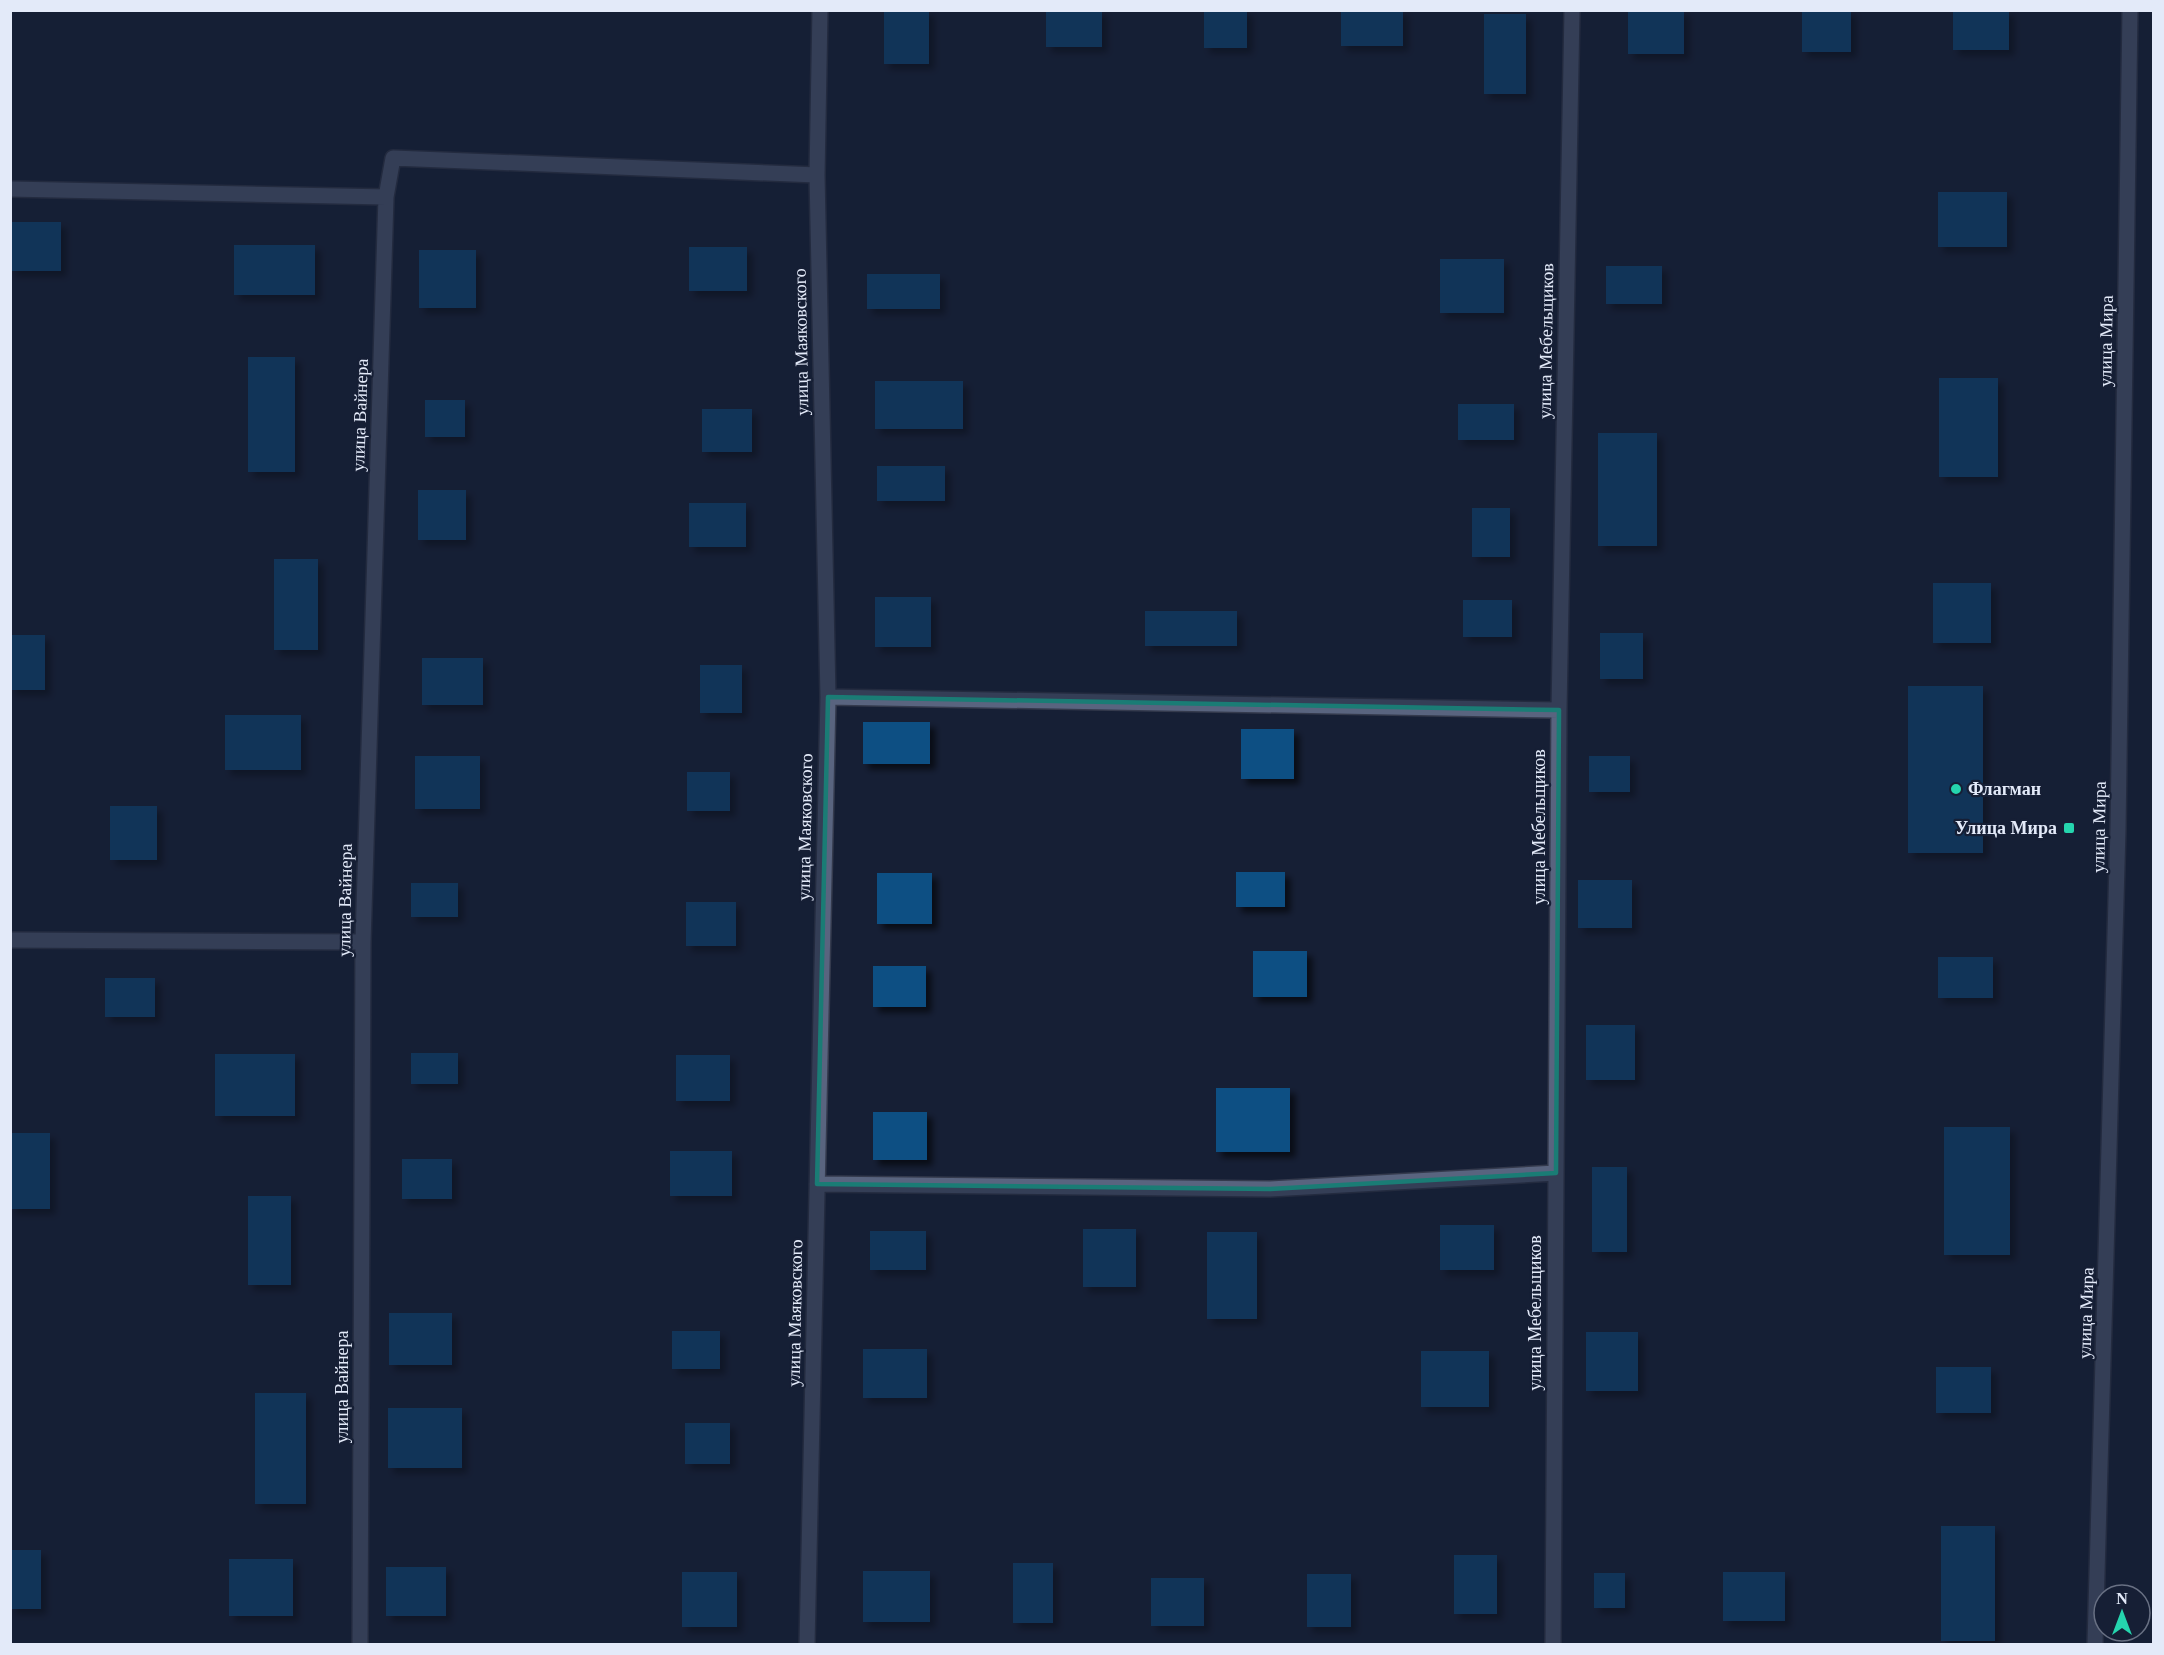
<svg xmlns="http://www.w3.org/2000/svg" width="2164" height="1655" font-family="Georgia,serif">
  <defs>
    <filter id="shadow"><feDropShadow dx="5.5" dy="5.5" stdDeviation="3" flood-color="#0009"/></filter>
  </defs>
  <rect width="100%" height="100%" fill="#161f35"/>
  <path fill="#0d5083" filter="url(#shadow)" d="M884 10H929V64H884Z
    M1046 10H1102V47H1046Z
    M1204 10H1247V48H1204Z
    M1341 10H1403V46H1341Z
    M1628 10H1684V54H1628Z
    M1802 10H1851V52H1802Z
    M1953 10H2009V50H1953Z
    M1484 14H1526V94H1484Z
    M1938 192H2007V247H1938Z
    M10 222H61V271H10Z
    M234 245H315V295H234Z
    M689 247H747V291H689Z
    M419 250H476V308H419Z
    M1440 259H1504V313H1440Z
    M1606 266H1662V304H1606Z
    M867 274H940V309H867Z
    M248 357H295V472H248Z
    M1939 378H1998V477H1939Z
    M875 381H963V429H875Z
    M425 400H465V437H425Z
    M1458 404H1514V440H1458Z
    M702 409H752V452H702Z
    M1598 433H1657V546H1598Z
    M877 466H945V501H877Z
    M418 490H466V540H418Z
    M689 503H746V547H689Z
    M1472 508H1510V557H1472Z
    M274 559H318V650H274Z
    M1933 583H1991V643H1933Z
    M875 597H931V647H875Z
    M1463 600H1512V637H1463Z
    M1145 611H1237V646H1145Z
    M1600 633H1643V679H1600Z
    M10 635H45V690H10Z
    M422 658H483V705H422Z
    M700 665H742V713H700Z
    M1908 686H1983V853H1908Z
    M225 715H301V770H225Z
    M863 722H930V764H863Z
    M1241 729H1294V779H1241Z
    M415 756H480V809H415Z
    M1589 756H1630V792H1589Z
    M687 772H730V811H687Z
    M110 806H157V860H110Z
    M1236 872H1285V907H1236Z
    M877 873H932V924H877Z
    M1578 880H1632V928H1578Z
    M411 883H458V917H411Z
    M686 902H736V946H686Z
    M1253 951H1307V997H1253Z
    M1938 957H1993V998H1938Z
    M873 966H926V1007H873Z
    M105 978H155V1017H105Z
    M1586 1025H1635V1080H1586Z
    M411 1053H458V1084H411Z
    M215 1054H295V1116H215Z
    M676 1055H730V1101H676Z
    M1216 1088H1290V1152H1216Z
    M873 1112H927V1160H873Z
    M1944 1127H2010V1255H1944Z
    M10 1133H50V1209H10Z
    M670 1151H732V1196H670Z
    M402 1159H452V1199H402Z
    M1592 1167H1627V1252H1592Z
    M248 1196H291V1285H248Z
    M1440 1225H1494V1270H1440Z
    M1083 1229H1136V1287H1083Z
    M870 1231H926V1270H870Z
    M1207 1232H1257V1319H1207Z
    M389 1313H452V1365H389Z
    M672 1331H720V1369H672Z
    M1586 1332H1638V1391H1586Z
    M863 1349H927V1398H863Z
    M1421 1351H1489V1407H1421Z
    M1936 1367H1991V1413H1936Z
    M255 1393H306V1504H255Z
    M388 1408H462V1468H388Z
    M685 1423H730V1464H685Z
    M1941 1526H1995V1641H1941Z
    M10 1550H41V1609H10Z
    M1454 1555H1497V1614H1454Z
    M229 1559H293V1616H229Z
    M1013 1563H1053V1623H1013Z
    M386 1567H446V1616H386Z
    M863 1571H930V1622H863Z
    M682 1572H737V1627H682Z
    M1723 1572H1785V1621H1723Z
    M1594 1573H1625V1608H1594Z
    M1307 1574H1351V1627H1307Z
    M1151 1578H1204V1626H1151Z"/>
  <g fill="none" stroke-linecap="round" stroke-linejoin="round">
    <defs>
      <path id="street" d="M10 189 386 197
        M828 697 1559 710
        M10 940 363 942
        M817 1184 1270 1189 1556 1173
        M360 1644 363 942 386 197 393 158 817 175
        M807 1644 828 697 817 175 820 10
        M1553 1644 1559 710 1572 10"/>
      <path id="secondary" d="M2095 1644 2118 829 2130 10"/>
    </defs>
    <use href="#street" stroke="#343a4d" stroke-width="18"/>
    <use href="#secondary" stroke="#343a4d" stroke-width="18"/>
    <use href="#street" stroke="#59647f" stroke-width="15"/>
    <use href="#secondary" stroke="#59647f" stroke-width="15"/>
  </g>
  <path d="M0 0H2164V1655H0ZM828 697 1559 710 1556 1173 1270 1189 817 1184Z" fill="#161f35" fill-opacity=".55" fill-rule="evenodd"/>
  <path fill="none" stroke="#1a7c75" stroke-width="4.5" stroke-linejoin="round" d="M828 697 1559 710 1556 1173 1270 1189 817 1184Z"/>
  <g fill="#25d5ae" stroke="#161f35" stroke-width="2">
    <circle cx="1956" cy="789" r="6"/>
    <rect x="2063" y="822" width="12" height="12" rx="3"/>
  </g>
  <g text-anchor="middle" dominant-baseline="central" stroke-width="4.5" stroke-linejoin="round" paint-order="stroke">
    <g font-size="18" fill="#e3eaf9" stroke="#161f35">
      <text transform="translate(1546 341) rotate(-89)">улица Мебельщиков</text>
      <text transform="translate(2106 341) rotate(-89)">улица Мира</text>
      <text transform="translate(801 342) rotate(-91)">улица Маяковского</text>
      <text transform="translate(360 415) rotate(-88)">улица Вайнера</text>
      <text transform="translate(805 827) rotate(-89)">улица Маяковского</text>
      <text transform="translate(1539 827) rotate(-90)">улица Мебельщиков</text>
      <text transform="translate(2099 827) rotate(-89)">улица Мира</text>
      <text transform="translate(345 900) rotate(-89)">улица Вайнера</text>
      <text transform="translate(795 1313) rotate(-89)">улица Маяковского</text>
      <text transform="translate(1535 1313) rotate(-90)">улица Мебельщиков</text>
      <text transform="translate(2086 1313) rotate(-88)">улица Мира</text>
      <text transform="translate(342 1387) rotate(-90)">улица Вайнера</text>
    </g>
    <g font-size="18" font-weight="bold" fill="#e3eaf9" stroke="#161f35" text-anchor="start">
      <text x="1968" y="789">Флагман</text>
      <text x="2057" y="828" text-anchor="end">Улица Мира</text>
    </g>
  </g>
  <rect width="2164" height="1655" fill="none" stroke="#e3eaf9" stroke-width="24"/>
  <g transform="translate(2122 1613)"><circle r="28" fill="#161f35" stroke="#687083" stroke-width="1.5"/>
  <path d="M0-4.5L10 22L0 15L-10 22Z" fill="#25d5ae"/>
  <text y="-9" font-size="16" font-weight="bold" text-anchor="middle" fill="#e3eaf9">N</text>
  </g>
</svg>
